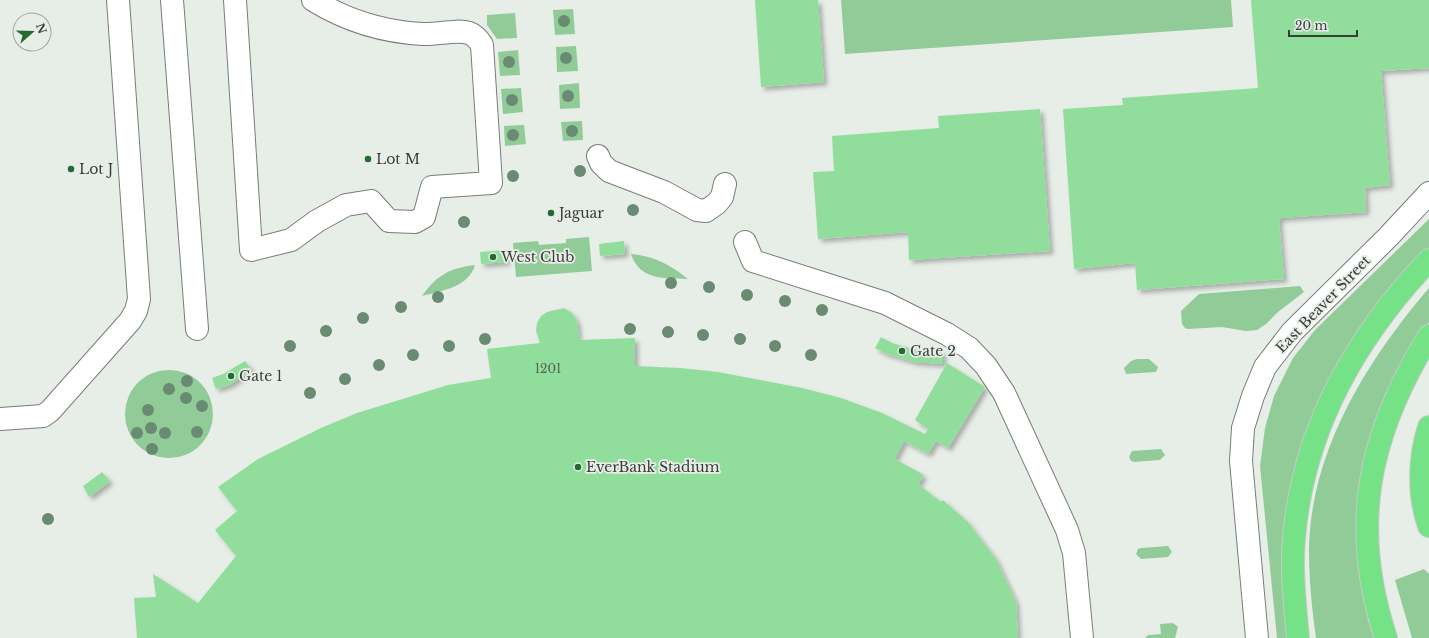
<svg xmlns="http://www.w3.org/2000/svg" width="1429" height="638" font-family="'Libre Baskerville',serif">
  <defs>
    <filter id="shadow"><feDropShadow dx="3.5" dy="3.5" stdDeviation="2" flood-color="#0004"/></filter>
  </defs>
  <rect width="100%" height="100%" fill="#e7ede7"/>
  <path fill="#91cc98" d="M841 0H1231L1233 27 845 54Z
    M573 9 575 34 555 35 553 10Z
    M515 13 517 38 497 39 487 25V15Z
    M576 46 578 71 557 72 556 47Z
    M518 50 520 75 500 76 498 52Z
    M579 83 580 108 560 109 559 85Z
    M521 88 523 112 503 114 501 89Z
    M582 121 583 140 563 141 561 122Z
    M524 125 526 144 505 146 504 126Z
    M1429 219V249L1419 259 1315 414 1289 638H1277L1260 466 1265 428 1274 396 1293 358 1315 330Z
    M589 237 592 271 516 277 513 243 538 241 539 245 566 243V239Z
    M631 254C654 256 671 265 688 279 665 278 640 281 631 254Z
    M475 265C469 287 441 291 422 296 437 275 450 268 475 265Z
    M1300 286 1304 292 1278 312 1266 324 1257 330 1246 331 1222 327 1188 329 1185 328 1182 324 1181 311 1199 294Z
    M1429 288V322L1392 383 1364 597 1368 620 1374 638H1316C1312 609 1309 580 1309 550 1310 452 1367 360 1429 288Z
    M1137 359H1149L1158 367 1156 372 1126 374 1124 368 1131 361Z
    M125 414a44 44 0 1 1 88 0a44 44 0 1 1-88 0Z
    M1161 449 1165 455 1160 460 1134 462 1131 461 1129 457 1132 451Z
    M1168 546 1172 552 1168 557 1141 559 1136 554 1138 549 1141 548Z
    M1424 569 1429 574V638H1412L1395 580Z
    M1173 623 1178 627 1175 638H1145L1148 635 1161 634 1160 624Z"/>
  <path fill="#91de9c" filter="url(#shadow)" d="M755 0H818L824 82 761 87Z
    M1251 0H1429V68L1381 71 1390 185 1365 188 1366 212 1281 218 1279 221 1284 279 1137 290 1135 263 1074 269 1063 109 1123 105 1122 98 1258 88Z
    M1040 109 1050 251 909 260 908 232 818 239 813 172 834 171 832 136 939 128 938 116Z
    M624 241 625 254 600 256 599 244Z
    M505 250 507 262 481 264 480 252Z
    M564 308 572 313 577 321 579 340 635 338V366L680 368 718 372 802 388 841 398 882 413 925 434 928 429 915 420 947 363 985 387 948 448 936 441 928 454 904 441 895 459 924 475 918 484 941 502 943 500 968 522 996 559 1016 602 1018 638H137L134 598 156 597 153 574 198 603 236 556 215 530 237 511 218 487 258 459 321 428 357 413 448 385 491 378 487 349 540 343 536 331 537 323 541 316 547 312Z
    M881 337 892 343 917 350 943 351V364L915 362 887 354 875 348Z
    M245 361 252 370 229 385 216 389 212 378 223 374Z
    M102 472 110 481 89 497 83 486Z"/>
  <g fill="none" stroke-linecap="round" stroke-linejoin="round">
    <defs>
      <path id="minor" d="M172 0 197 329
        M235 0 251 250 291 240 317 221 346 205 371 201 389 221 415 222 424 217 432 187 491 183 482 45C478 39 475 35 469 33 457 29 436 35 423 34 383 32 347 21 313 0
        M598 156 601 163 609 171 664 192 697 210 706 211 716 204 722 197 725 184
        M745 242 753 261 885 303 947 334 969 348 986 366 1004 393 1067 530 1074 553 1082 638
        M0 419 43 416 50 411 130 321 136 311 139 299 118 0
        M1257 638 1241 461 1243 428 1253 396 1265 367 1292 332 1389 236 1429 193"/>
      <path id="highway" d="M1429 427C1419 458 1418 495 1429 526
        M1298 638C1295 605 1291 571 1294 538 1303 430 1355 338 1429 260
        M1386 638C1349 526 1368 435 1429 336"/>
    </defs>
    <use href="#minor" stroke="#787d78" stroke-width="24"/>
    <use href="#highway" stroke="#c8c9c8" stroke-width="24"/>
    <use href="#minor" stroke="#fff" stroke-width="22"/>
    <use href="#highway" stroke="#76e288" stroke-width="22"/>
  </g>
  <g fill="#688b71">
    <circle cx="564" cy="21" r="6"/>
    <circle cx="566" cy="58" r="6"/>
    <circle cx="509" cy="62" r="6"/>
    <circle cx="568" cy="96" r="6"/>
    <circle cx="512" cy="100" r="6"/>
    <circle cx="572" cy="131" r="6"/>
    <circle cx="513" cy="135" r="6"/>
    <circle cx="580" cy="171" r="6"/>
    <circle cx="513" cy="176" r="6"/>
    <circle cx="633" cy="210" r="6"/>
    <circle cx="464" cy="222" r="6"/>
    <circle cx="671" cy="283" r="6"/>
    <circle cx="709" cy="287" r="6"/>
    <circle cx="747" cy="295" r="6"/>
    <circle cx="438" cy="297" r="6"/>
    <circle cx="785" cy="301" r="6"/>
    <circle cx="401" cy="307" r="6"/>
    <circle cx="822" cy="310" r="6"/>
    <circle cx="363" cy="318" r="6"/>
    <circle cx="630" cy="329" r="6"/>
    <circle cx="326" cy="331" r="6"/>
    <circle cx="668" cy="332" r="6"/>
    <circle cx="703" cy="335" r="6"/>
    <circle cx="485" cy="339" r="6"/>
    <circle cx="740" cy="339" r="6"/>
    <circle cx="290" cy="346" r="6"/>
    <circle cx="449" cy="346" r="6"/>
    <circle cx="775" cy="346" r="6"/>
    <circle cx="413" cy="355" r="6"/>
    <circle cx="811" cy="355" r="6"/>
    <circle cx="379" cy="365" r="6"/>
    <circle cx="345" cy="379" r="6"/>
    <circle cx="187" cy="381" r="6"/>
    <circle cx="169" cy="389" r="6"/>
    <circle cx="310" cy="393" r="6"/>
    <circle cx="186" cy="398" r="6"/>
    <circle cx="202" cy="406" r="6"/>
    <circle cx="148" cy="410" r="6"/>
    <circle cx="151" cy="428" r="6"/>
    <circle cx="197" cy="432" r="6"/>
    <circle cx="137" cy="433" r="6"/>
    <circle cx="165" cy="433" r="6"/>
    <circle cx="152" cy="449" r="6"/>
    <circle cx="48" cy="519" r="6"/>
  </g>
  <g fill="#256933" stroke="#e7ede7" stroke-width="1.5">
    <circle cx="368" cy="159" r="4"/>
    <circle cx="71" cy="169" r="4"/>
    <circle cx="551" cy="213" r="4"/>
    <circle cx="493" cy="257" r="4"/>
    <circle cx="902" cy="351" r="4"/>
    <circle cx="231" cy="376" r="4"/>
    <circle cx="578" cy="467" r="4"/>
  </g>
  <g text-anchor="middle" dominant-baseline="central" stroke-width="3.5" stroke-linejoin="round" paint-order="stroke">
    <g font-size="12" fill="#506553">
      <text x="548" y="368">1201</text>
    </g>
    <g font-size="14" fill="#3b3d3b" stroke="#e7ede7" text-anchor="start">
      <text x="376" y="159">Lot M</text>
      <text x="79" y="169">Lot J</text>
      <text x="559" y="213">Jaguar</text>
      <text x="501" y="257">West Club</text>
      <text x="910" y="351">Gate 2</text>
      <text x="239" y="376">Gate 1</text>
      <text x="586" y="467">EverBank Stadium</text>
    </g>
    <g font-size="14" fill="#3b3d3b" stroke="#e7ede7">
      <text transform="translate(1323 304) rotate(-46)">East Beaver Street</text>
    </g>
  </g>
  <g transform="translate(32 32) rotate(70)"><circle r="19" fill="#e7ede7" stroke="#a2a7a2"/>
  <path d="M0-3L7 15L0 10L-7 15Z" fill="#256933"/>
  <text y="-6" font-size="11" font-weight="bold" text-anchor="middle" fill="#3b3d3b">N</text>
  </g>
  <path d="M1289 30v6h68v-6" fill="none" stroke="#3b3d3b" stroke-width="2"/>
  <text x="1295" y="30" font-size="12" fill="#3b3d3b" stroke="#e7ede7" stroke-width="3" paint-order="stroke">20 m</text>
</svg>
